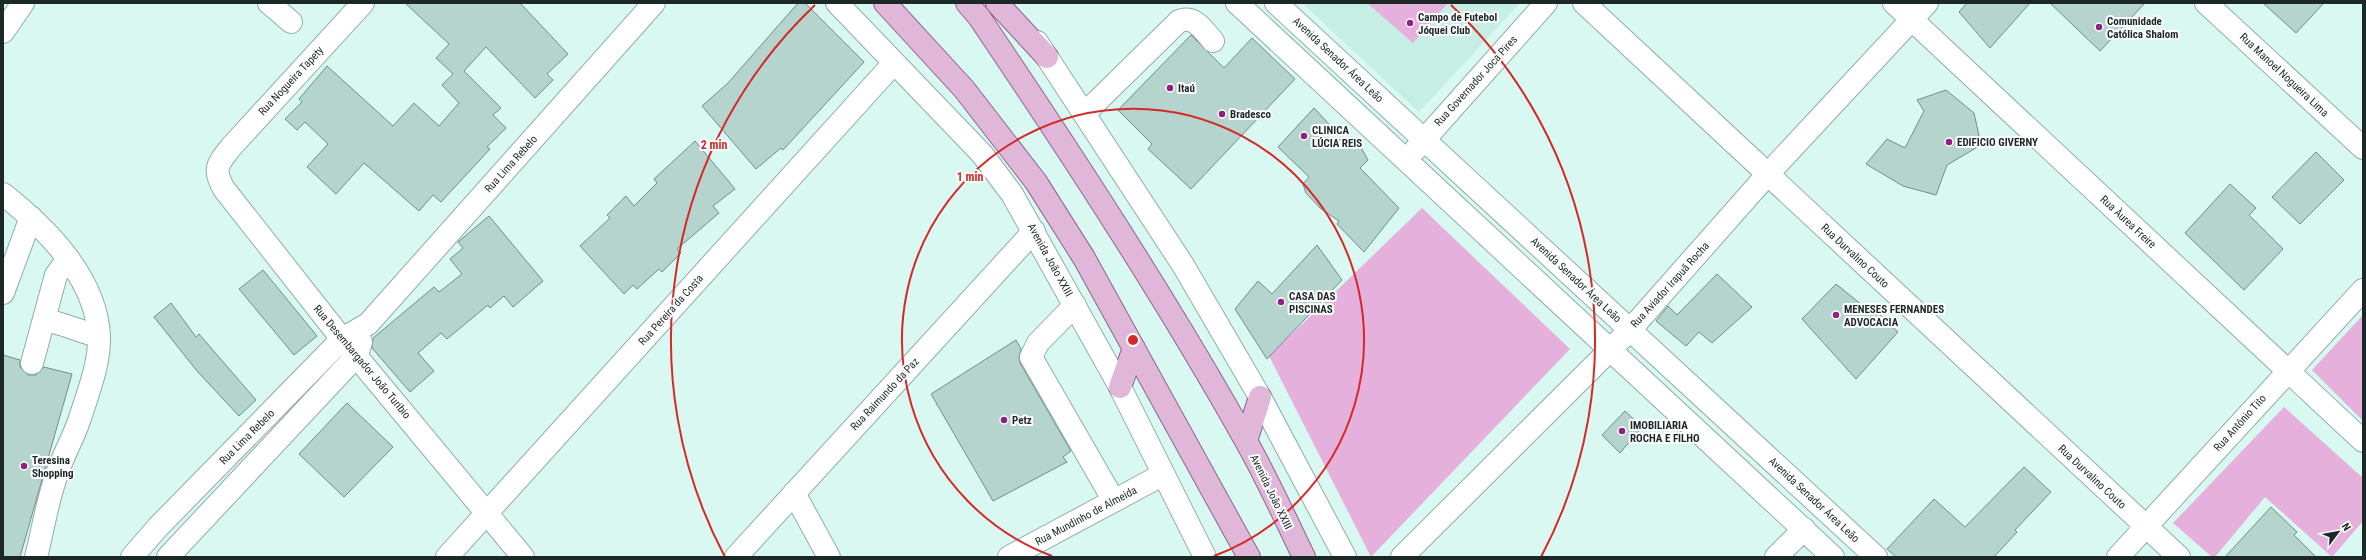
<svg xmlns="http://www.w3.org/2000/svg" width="2366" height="560" font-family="'Roboto Condensed',sans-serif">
  <rect width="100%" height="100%" fill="#d8f8f1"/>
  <path fill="#c6eee5" d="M1302 3H1520L1419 112Z"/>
  <path fill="#e6b0dc" d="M1367 3H1448L1413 43Z
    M1422 208 1570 349 1371 557 1269 356Z
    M2363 315V421L2312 370Z
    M2284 407 2363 478V521L2332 557 2265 497 2215 557H2212L2173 523Z"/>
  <path fill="#b5d4cd" stroke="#718e88" d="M405 3H520L568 54 547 74 553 80 535 98 486 47 464 71 501 108 493 115 506 128 487 147 490 149 441 202 433 195 419 211 364 163 336 194 307 167 328 144 305 122 297 130 285 119 302 102 299 99 327 66 393 126 414 103 439 126 459 103 442 85 453 74 436 58 449 44Z
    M798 3H805L864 62 783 150 781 148 756 169 702 106 728 83Z
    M1967 3H2030L1990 48 1959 12Z
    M2050 3H2145L2100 51Z
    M2263 3H2324L2296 33Z
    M1191 35 1224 68 1252 38 1295 79 1191 189 1148 149 1152 144 1118 110Z
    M1946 90 1974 113 1981 145 1947 165 1936 195 1903 186 1866 164 1887 139 1905 148 1924 111 1917 100Z
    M1314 108 1330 125 1318 137 1358 142 1368 160 1360 168 1399 208 1364 252 1337 224 1339 221 1320 208 1306 193 1303 184 1309 177 1278 147Z
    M695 141 735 189 713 206 719 213 677 249 681 253 662 272 659 269 637 289 633 285 624 294 580 246 610 218 607 215 626 196 634 206 657 183 654 179Z
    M2316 152 2344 180 2300 224 2272 197Z
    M2230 184 2256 208 2249 215 2283 249 2244 290 2185 233Z
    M489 216 543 281 513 307 504 296 490 308 488 305 447 339 441 333 418 353 434 371 410 392 372 348 373 338 434 287 439 292 462 274 450 259 463 248 458 242Z
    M1317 245 1342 280 1267 359 1235 309 1258 281 1272 294Z
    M263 270 317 336 294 355 239 289Z
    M1717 274 1752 307 1712 343 1699 332 1686 346 1656 321 1668 306 1677 315Z
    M1836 284 1872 313 1875 310 1898 332 1856 379 1802 319Z
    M171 303 196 337 199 334 256 400 239 416 197 371 154 317Z
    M1016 340 1021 349 1019 357 1020 363 1071 451 1063 457 1067 462 993 501 931 394Z
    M3 355 20 360V367L28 375H36L44 367 72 374 20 557H3Z
    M347 403 393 447 344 497 299 454Z
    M1625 411 1642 427 1620 453 1602 435Z
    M2024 467 2051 492 2015 530 2017 532 1994 557H1896L1887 549 1934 499 1965 527Z
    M2271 507 2297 532 2294 535 2316 557H2225Z"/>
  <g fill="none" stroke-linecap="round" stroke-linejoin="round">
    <defs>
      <path id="minor" d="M269 3 291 22
        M363 3 232 146C218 164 212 168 224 189L342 339 523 557
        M837 3 982 154 1012 194 1120 387 1205 557
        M1237 3 1833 557
        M1276 3 1876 557
        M1584 3 2179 557
        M1894 3 2363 441
        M2206 3 2363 148
        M3 32 23 3
        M1037 42 1183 265 1260 397 1345 557
        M1084 114 1179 21C1195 15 1203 30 1213 41
        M1415 150 1546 3
        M3 194C46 228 96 277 99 336 100 363 88 393 80 418 74 437 63 455 57 474 47 501 43 530 36 557
        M3 293 31 217
        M1075 305 1038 343 1031 357 1114 501
        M44 320C63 323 80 332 99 336
        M32 363 56 275 68 259
        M794 493 829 557
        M132 557 158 527 342 339 368 324 654 3
        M168 557 347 366 357 355 361 342
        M447 557 894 63
        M736 557 1034 231
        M1009 557 1162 475
        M1402 557 1630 330 1767 175 1927 3
        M1776 557 1804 529
        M2118 557 2363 290"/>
      <path id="major" d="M885 3 964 89 1036 182 1084 258 1249 557
        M967 3 979 17C1072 155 1164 295 1246 441 1267 478 1285 518 1304 557
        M997 3 1047 57
        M1120 387 1134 348
        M1246 441 1260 397"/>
    </defs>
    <use href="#minor" stroke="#90aea8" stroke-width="24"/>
    <use href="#major" stroke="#8e668a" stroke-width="24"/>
    <use href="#minor" stroke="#fff" stroke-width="22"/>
    <use href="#major" stroke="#e0b7d9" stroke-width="22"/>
  </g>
  <g fill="none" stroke="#d62828" stroke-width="2">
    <path d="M1052 556A231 231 0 1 1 1214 556"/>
    <path d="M725 557A462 462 0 0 1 815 5M1451 5A462 462 0 0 1 1541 557"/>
  </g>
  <g fill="#8f2183" stroke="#fff" stroke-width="1.5">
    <circle cx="1410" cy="23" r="4"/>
    <circle cx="2099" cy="27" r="4"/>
    <circle cx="1170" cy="88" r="4"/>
    <circle cx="1222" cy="114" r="4"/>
    <circle cx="1304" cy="136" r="4"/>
    <circle cx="1949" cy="142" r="4"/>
    <circle cx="1281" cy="302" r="4"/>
    <circle cx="1836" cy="315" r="4"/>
    <circle cx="1004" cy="420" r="4"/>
    <circle cx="1622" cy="431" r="4"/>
    <circle cx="24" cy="466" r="4"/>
  </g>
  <g text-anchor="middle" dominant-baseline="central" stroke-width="4" stroke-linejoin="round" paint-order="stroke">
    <g font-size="11" font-weight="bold" fill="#1c2826" stroke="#fff" text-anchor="start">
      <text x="1418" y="17">Campo de Futebol<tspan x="1418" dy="13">Jóquei Club</tspan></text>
      <text x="2107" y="21">Comunidade<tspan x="2107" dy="13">Católica Shalom</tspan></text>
      <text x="1178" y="88">Itaú</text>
      <text x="1230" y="114">Bradesco</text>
      <text x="1312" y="130">CLINICA<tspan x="1312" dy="13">LÚCIA REIS</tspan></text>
      <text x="1957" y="142">EDIFICIO GIVERNY</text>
      <text x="1289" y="296">CASA DAS<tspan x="1289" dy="13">PISCINAS</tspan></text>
      <text x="1844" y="309">MENESES FERNANDES<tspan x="1844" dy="13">ADVOCACIA</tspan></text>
      <text x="1012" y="420">Petz</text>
      <text x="1630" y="425">IMOBILIARIA<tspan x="1630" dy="13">ROCHA E FILHO</tspan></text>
      <text x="32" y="460">Teresina<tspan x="32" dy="13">Shopping</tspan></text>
    </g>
    <g font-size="11" fill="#1c2826" stroke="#fff">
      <text transform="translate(1338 60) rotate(43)">Avenida Senador Área Leão</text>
      <text transform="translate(2284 75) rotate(43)">Rua Manoel Nogueira Lima</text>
      <text transform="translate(291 81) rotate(-47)">Rua Nogueira Tapety</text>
      <text transform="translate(1476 81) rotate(-48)">Rua Governador Joca Pires</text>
      <text transform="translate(511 164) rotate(-48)">Rua Lima Rebelo</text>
      <text transform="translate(2128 222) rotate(43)">Rua Àurea Freire</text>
      <text transform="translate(1855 256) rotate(43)">Rua Durvalino Couto</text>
      <text transform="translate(1050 260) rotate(61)">Avenida João XXIII</text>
      <text transform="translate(1576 280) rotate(43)">Avenida Senador Área Leão</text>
      <text transform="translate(1670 285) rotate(-48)">Rua Aviador Irapuã Rocha</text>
      <text transform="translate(671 310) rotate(-48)">Rua Pereira da Costa</text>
      <text transform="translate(362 362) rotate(50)">Rua Desembargador João Turibio</text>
      <text transform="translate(885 394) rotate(-47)">Rua Raimundo da Paz</text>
      <text transform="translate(2240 423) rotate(-48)">Rua Antônio Tito</text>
      <text transform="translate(247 437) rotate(-45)">Rua Lima Rebelo</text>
      <text transform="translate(2092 477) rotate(43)">Rua Durvalino Couto</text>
      <text transform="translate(1271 492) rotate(64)">Avenida João XXIII</text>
      <text transform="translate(1814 500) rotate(43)">Avenida Senador Área Leão</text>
      <text transform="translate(1086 516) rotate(-28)">Rua Mundinho de Almeida</text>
    </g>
  </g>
  <circle cx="1133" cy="340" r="6" fill="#d62828" stroke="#fff" stroke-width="2"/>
  <g font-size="12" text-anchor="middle" font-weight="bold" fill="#d62828" stroke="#fff" stroke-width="4" stroke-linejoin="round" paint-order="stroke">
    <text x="714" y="149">2 min</text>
    <text x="970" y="181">1 min</text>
  </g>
  <rect width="2366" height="560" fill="none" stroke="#1c2826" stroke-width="8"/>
  <g transform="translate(2338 532) rotate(58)" stroke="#ffffff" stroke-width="3" paint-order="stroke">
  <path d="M0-3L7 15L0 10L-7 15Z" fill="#1c2826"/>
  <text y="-6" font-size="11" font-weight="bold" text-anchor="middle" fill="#1c2826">N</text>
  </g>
</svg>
